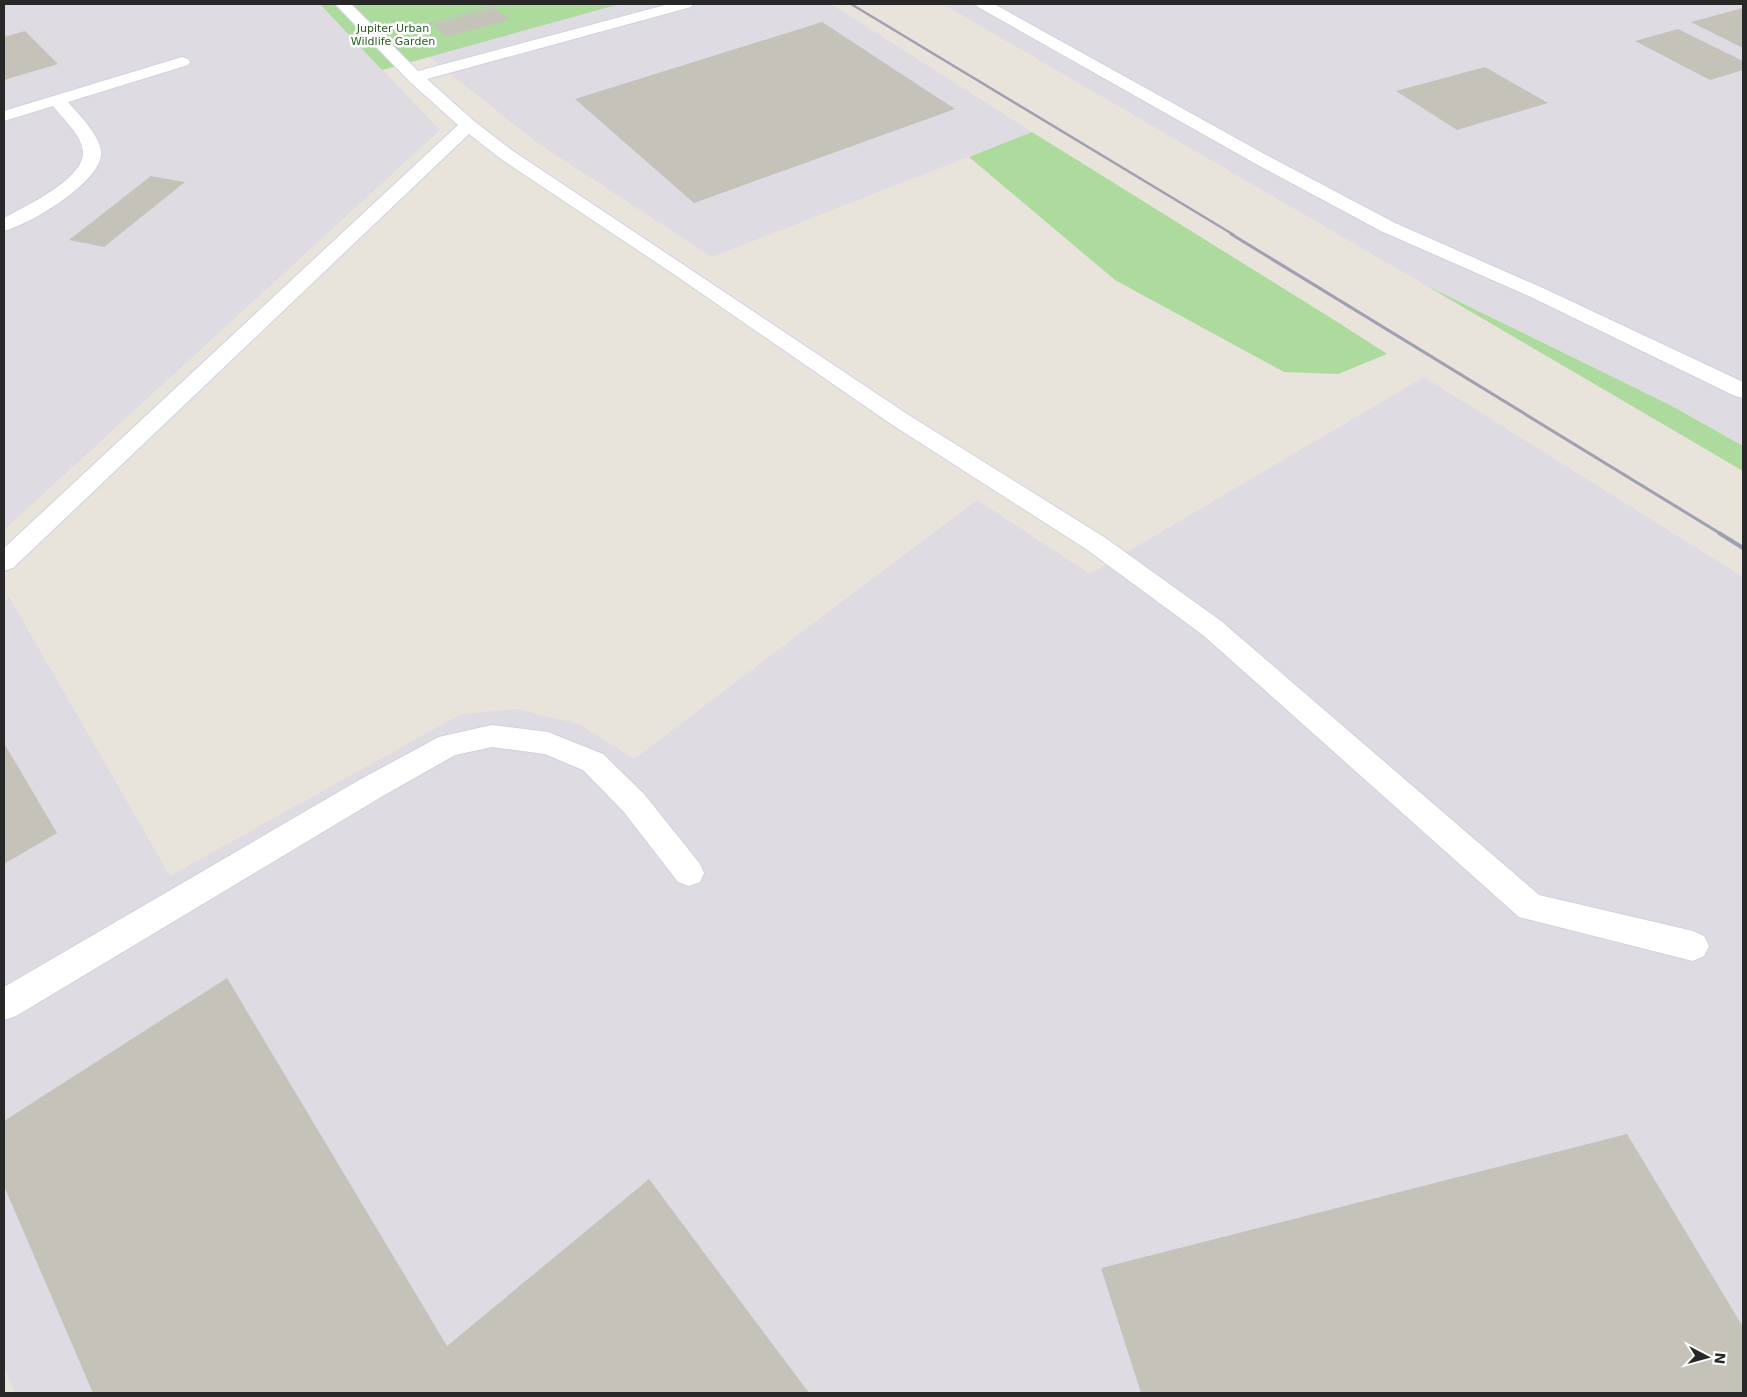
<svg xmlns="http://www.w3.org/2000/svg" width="1747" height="1397" font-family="'DejaVu Sans',sans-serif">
  <rect width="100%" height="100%" fill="#e9e4db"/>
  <path fill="#dedbe2" d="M4 4H320L440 130 4 530Z
    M621 4H831L1032 132 712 257 536 142 428 56Z
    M943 4H1743V446L1670 405 1427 286Z
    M1424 377 1743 577V1393H15L4 1367V603L9 597 170 876 461 714 517 709 579 724 634 759 977 500 1090 574Z"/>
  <path fill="#adda9d" d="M320 4H620L382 70Z
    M1032 132 1339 323 1387 354 1338 374 1284 372 1115 280 969 157Z
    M1427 286 1670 405 1743 446V471Z"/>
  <path fill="#c5c2ba" d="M495 8 509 20 446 37 433 25Z
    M1743 8V48L1691 22Z
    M822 22 955 109 694 203 575 99Z
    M1678 29 1743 61V70L1710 80 1635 41Z
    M25 31 58 64 4 80V37Z
    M1485 67 1548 103 1457 130 1396 91Z
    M151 176 185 182 104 247 69 240Z
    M4 743 57 833 4 864Z
    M227 978 447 1346 649 1179 809 1393H93L4 1186V1121Z
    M1627 1134 1743 1327V1393H1141L1101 1268Z"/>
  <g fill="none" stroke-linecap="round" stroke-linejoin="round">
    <defs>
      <path id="minor" d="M335 4H351L418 71 669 4H693L691 7 427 79 474 121 513 151 907 414 1104 537 1221 621 1539 895 1693 931 1704 936 1709 946 1704 956 1693 961 1519 917 1203 635 1086 549 891 424 675 275 501 159 469 134 13 568 4 571V548L458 125 409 81Z
        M975 4H994L1268 156 1395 223 1545 289 1743 382V398L1735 396 1531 297 1381 231 1256 164 978 7Z
        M182 57 188 59 190 62 188 65 68 102C79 115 97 132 101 150 106 180 29 225 4 231V218C24 207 86 178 83 151 81 134 63 119 53 106L4 121V111Z
        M492 725 548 732 603 754 644 794 700 864 704 873 700 882 689 886 678 882 624 812 583 770 545 754 492 747 455 755 381 797 16 1016 4 1020V987L361 779 439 737Z"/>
    </defs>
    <use href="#minor" stroke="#d1d2e0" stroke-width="2"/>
    <path stroke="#c3c3c3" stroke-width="2" stroke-dasharray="2.5 1" stroke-linecap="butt" d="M416 27 500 4"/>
    <use href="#minor" fill="#fff" fill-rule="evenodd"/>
    <path stroke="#9fa0b1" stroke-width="2.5" d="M851 4 1234 235"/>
    <path stroke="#9fa0b1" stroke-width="3" d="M1231 234 1721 534"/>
    <path stroke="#9fa0b1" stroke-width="4" d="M1719 533 1743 548"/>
  </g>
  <g text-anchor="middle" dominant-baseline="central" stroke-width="5" stroke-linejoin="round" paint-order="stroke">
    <g font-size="11" fill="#285c21" stroke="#fff">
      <text x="393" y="28">Jupiter Urban<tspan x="393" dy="13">Wildlife Garden</tspan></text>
    </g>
  </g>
  <rect width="1747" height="1397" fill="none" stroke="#282828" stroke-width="10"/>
  <g transform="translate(1707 1357) rotate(96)" stroke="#ffffff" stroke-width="4" paint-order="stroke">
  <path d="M0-4L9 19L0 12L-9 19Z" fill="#282828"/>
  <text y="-8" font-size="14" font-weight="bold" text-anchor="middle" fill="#282828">N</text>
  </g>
</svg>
